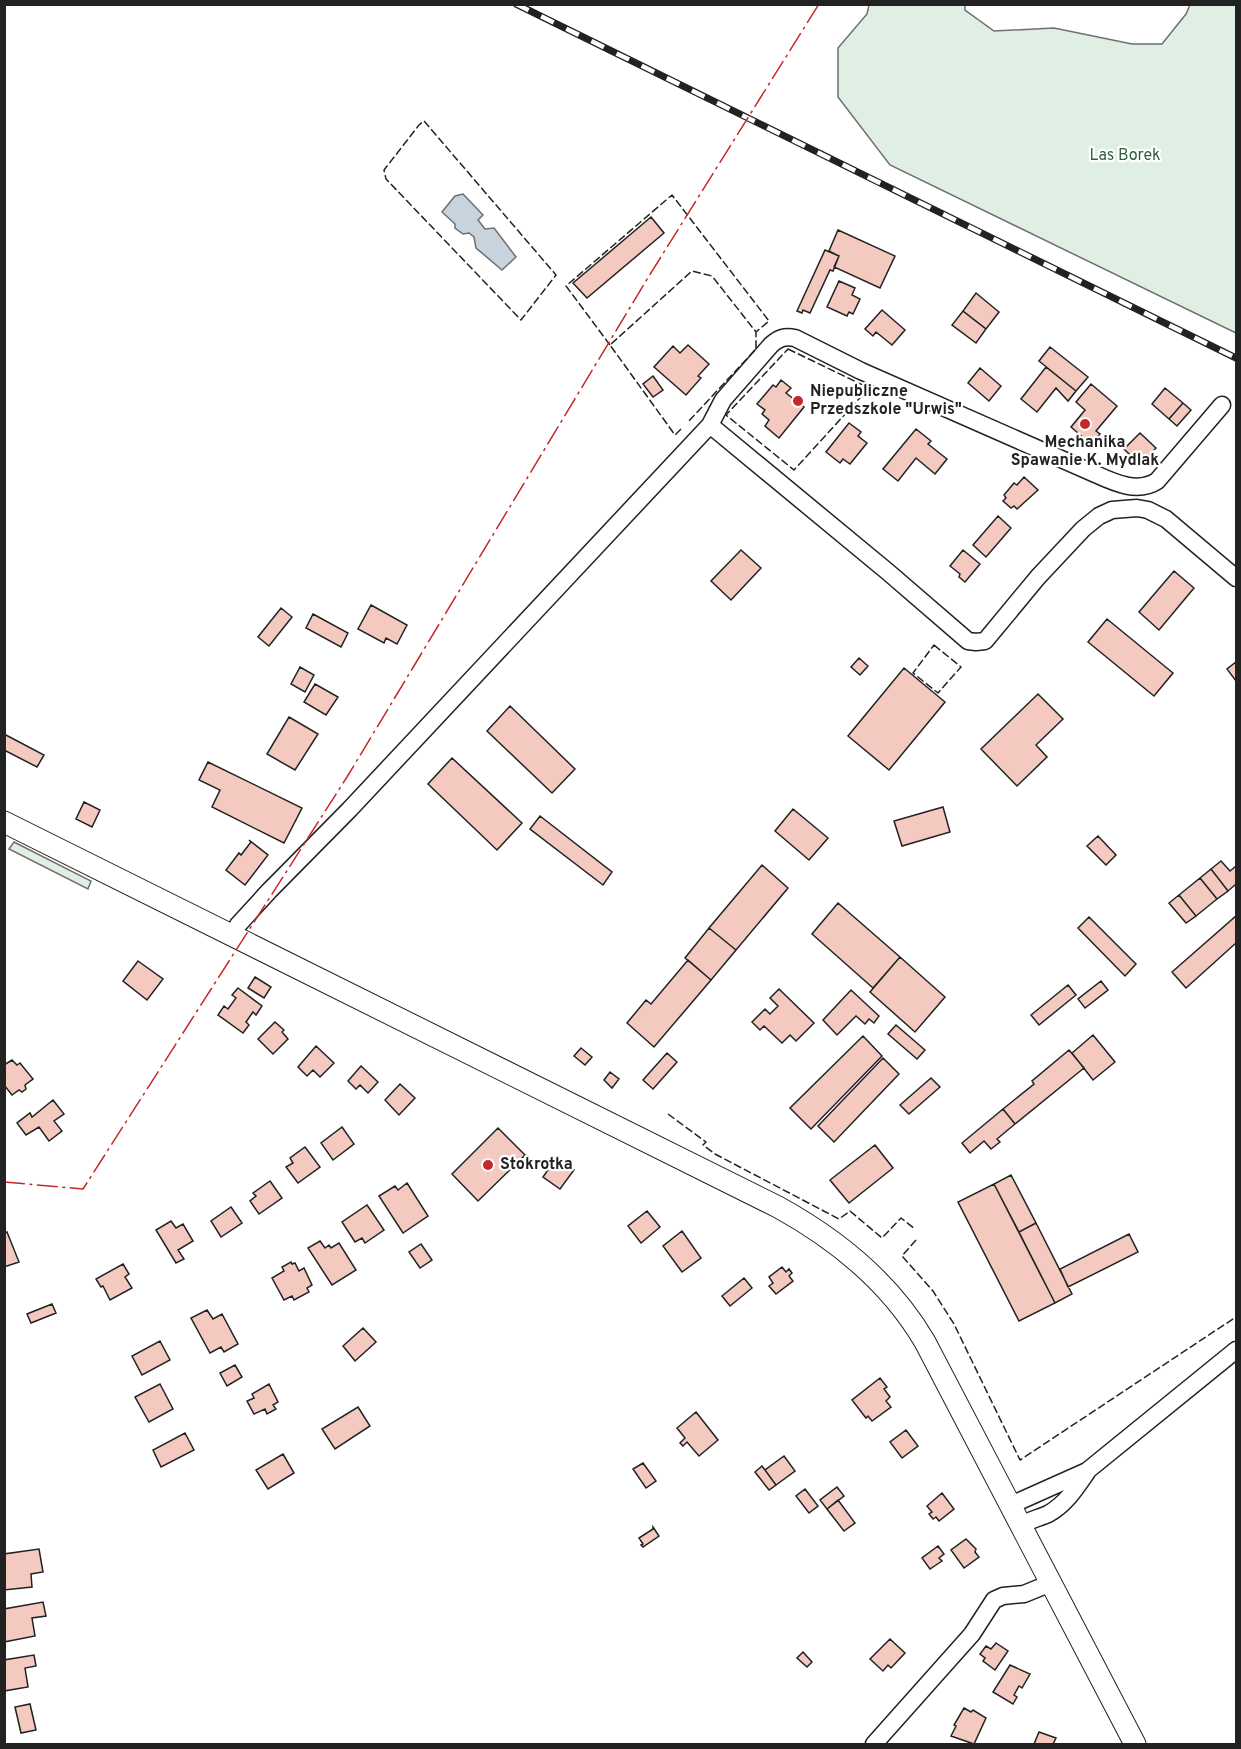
<svg xmlns="http://www.w3.org/2000/svg" width="1241" height="1749" font-family="Overpass,sans-serif">
  <rect width="100%" height="100%" fill="#fff"/>
  <path fill="#e0efe3" stroke="#6f6f6f" stroke-width="1.5" d="M869 5H965V10L994 31 1054 28 1132 44H1162L1186 14 1190 5H1236V333L890 165 838 97V48L867 14Z
    M14 842 91 881 88 889 9 849Z"/>
  <path fill="#c7d3dd" stroke="#6f6f6f" stroke-width="1.5" d="M463 194 483 215 478 220 485 229 494 228 516 257 502 270 476 248 474 237 469 233 463 234 455 228V224L442 212 455 196Z"/>
  <path fill="#f3c9c0" stroke="#222" stroke-width="1.5" d="M651 217 664 233 587 298 573 283Z
    M838 230 895 256 880 288 834 267 839 256 829 251Z
    M825 250 839 256 833 271 830 270 810 313 803 310 802 313 797 311Z
    M839 281 855 288 852 295 860 299 853 314 849 312 847 316 827 307Z
    M976 293 999 312 986 329 963 311Z
    M882 310 905 330 892 345 876 332 873 336 865 329Z
    M963 311 986 329 976 343 952 325Z
    M688 345 709 364 698 376 701 378 686 395 654 367 673 346 680 353Z
    M1050 347 1088 377 1076 391 1039 361Z
    M1046 367 1076 391 1068 401 1056 388 1037 412 1021 399Z
    M980 368 1001 386 989 401 968 383Z
    M653 376 663 390 653 397 643 384Z
    M781 380 791 388 786 393 804 407 779 438 765 426 769 420 762 414 765 410 757 404 773 385 776 387Z
    M1091 384 1117 406 1096 431 1100 434 1095 440 1091 437 1087 441 1071 427 1085 410 1076 402Z
    M1165 388 1183 403 1169 419 1152 404Z
    M1183 403 1191 410 1177 426 1169 419Z
    M849 423 861 432 858 436 867 443 850 464 843 459 840 463 826 452Z
    M916 429 931 441 928 444 947 459 935 474 916 458 898 481 883 469Z
    M1140 433 1156 448 1140 465 1124 449Z
    M1024 477 1038 490 1017 509 1014 506 1011 508 1003 501 1006 498 1004 495 1014 483 1017 485Z
    M998 516 1011 528 986 557 973 545Z
    M741 550 761 568 731 600 711 581Z
    M963 550 980 564 965 582 959 577 960 574 950 566Z
    M1174 571 1194 588 1159 630 1139 612Z
    M371 605 407 625 397 644 386 638 384 643 358 629Z
    M281 608 292 617 269 646 258 637Z
    M313 614 348 633 341 647 306 628Z
    M1107 619 1173 673 1154 696 1088 642Z
    M859 658 868 666 860 675 851 667Z
    M1236 662V681L1227 669Z
    M300 667 314 675 305 692 291 684Z
    M904 668 945 702 889 770 848 736Z
    M315 684 338 697 326 715 304 702Z
    M1038 694 1063 719 1036 745 1047 757 1017 786 981 749Z
    M510 706 575 769 552 793 487 731Z
    M289 717 318 734 295 770 267 754Z
    M4 734 44 755 37 767 4 750Z
    M452 758 522 823 497 850 428 784Z
    M208 762 302 808 284 843 212 807 220 790 199 780Z
    M84 802 100 810 92 827 76 819Z
    M943 807 950 832 902 846 894 821Z
    M793 809 828 838 809 860 775 831Z
    M540 816 612 872 603 885 530 829Z
    M1098 836 1116 855 1106 865 1087 846Z
    M249 840 268 855 245 885 226 870 239 853 241 855 251 842Z
    M1221 861 1230 871 1236 866V884L1228 891 1211 869Z
    M762 865 788 888 736 950 709 928Z
    M1211 869 1228 891 1217 899 1200 878Z
    M1200 878 1217 899 1196 916 1179 895Z
    M1179 895 1196 916 1186 923 1169 903Z
    M838 903 900 957 873 988 812 934Z
    M1236 916V943L1186 988 1172 972Z
    M1089 917 1136 964 1125 976 1078 928Z
    M709 928 736 950 711 980 685 958Z
    M900 957 945 997 915 1032 870 992Z
    M688 960 711 980 654 1047 627 1023 646 1000 651 1004Z
    M138 961 163 979 147 1000 123 981Z
    M255 977 271 987 264 998 248 988Z
    M1101 981 1108 990 1085 1008 1078 999Z
    M1068 985 1076 995 1039 1025 1031 1015Z
    M238 988 262 1006 256 1015 253 1012 246 1022 249 1025 243 1033 218 1015 224 1006 228 1009 236 998 232 995Z
    M779 989 814 1023 796 1041 790 1035 782 1043 764 1026 760 1030 752 1022 765 1009 770 1014 778 1006 770 998Z
    M851 990 879 1016 874 1023 869 1019 865 1024 856 1016 837 1035 823 1020Z
    M275 1022 284 1030 282 1032 288 1039 273 1054 258 1039Z
    M896 1025 925 1050 917 1059 888 1034Z
    M1093 1035 1115 1062 1093 1080 1072 1053Z
    M863 1036 882 1056 811 1129 790 1108Z
    M316 1046 334 1063 320 1077 313 1070 307 1076 298 1067Z
    M581 1048 592 1057 585 1065 574 1056Z
    M1069 1050 1084 1068 1015 1124 1003 1109 1034 1084 1032 1081Z
    M667 1053 677 1062 653 1089 643 1080Z
    M883 1058 899 1074 834 1142 818 1126Z
    M12 1060 17 1065 20 1063 33 1079 25 1085 26 1089 22 1092 19 1090 12 1095 4 1085V1065Z
    M361 1066 378 1082 368 1093 360 1085 356 1089 348 1081Z
    M610 1072 619 1079 612 1088 604 1080Z
    M931 1078 940 1087 909 1114 900 1105Z
    M400 1084 415 1098 399 1115 385 1100Z
    M53 1100 64 1114 54 1121 62 1131 49 1141 39 1127 26 1135 17 1123 30 1113 32 1117Z
    M1003 1109 1015 1124 997 1139 1000 1142 991 1149 984 1141 970 1153 962 1143Z
    M342 1127 354 1144 333 1160 321 1143Z
    M498 1128 525 1155 478 1201 452 1174Z
    M875 1145 893 1168 849 1203 830 1180Z
    M305 1147 320 1167 298 1183 286 1167 293 1163 290 1158Z
    M556 1158 574 1170 560 1189 543 1177Z
    M1011 1175 1036 1223 1019 1232 994 1184Z
    M270 1181 282 1198 259 1214 250 1201 256 1196 253 1193Z
    M407 1183 428 1216 403 1233 379 1196 395 1186 398 1190Z
    M994 1184 1055 1303 1019 1321 958 1202Z
    M367 1205 384 1230 365 1243 362 1238 355 1242 342 1222Z
    M231 1207 242 1223 221 1237 211 1221Z
    M647 1211 660 1227 641 1243 628 1226Z
    M171 1221 176 1228 183 1224 193 1241 178 1250 184 1259 176 1263 156 1230Z
    M1036 1223 1072 1294 1055 1303 1019 1232Z
    M682 1231 701 1258 682 1272 663 1246Z
    M7 1232 19 1262 4 1267V1233Z
    M1129 1234 1138 1252 1068 1287 1060 1269Z
    M320 1241 325 1248 329 1245 331 1248 339 1243 356 1270 332 1285 308 1248Z
    M421 1244 432 1260 420 1268 409 1252Z
    M291 1262 292 1264 295 1263 299 1271 304 1268 312 1285 307 1288 309 1292 294 1300 292 1296 284 1300 272 1278 284 1271 282 1267Z
    M123 1264 129 1274 125 1277 132 1288 110 1300 103 1286 101 1287 96 1279Z
    M782 1267 786 1272 789 1269 792 1273 789 1276 793 1281 776 1294 769 1286 773 1283 769 1277Z
    M744 1278 752 1288 730 1306 722 1296Z
    M52 1304 56 1313 31 1323 27 1314Z
    M207 1310 213 1319 222 1314 238 1344 224 1352 221 1347 210 1353 191 1318Z
    M363 1328 376 1342 355 1361 343 1346Z
    M160 1341 170 1360 142 1375 132 1356Z
    M235 1365 242 1377 227 1386 220 1373Z
    M880 1378 887 1387 884 1389 890 1397 886 1401 891 1407 872 1421 868 1416 866 1418 852 1400Z
    M160 1384 173 1409 149 1422 135 1397Z
    M269 1384 278 1402 273 1405 276 1409 267 1414 265 1409 254 1414 247 1401 254 1398 252 1394Z
    M358 1407 370 1426 335 1449 322 1429Z
    M696 1412 718 1440 699 1456 687 1442 683 1446 680 1443 685 1438 677 1428Z
    M906 1430 918 1446 902 1458 890 1442Z
    M185 1433 194 1450 161 1467 153 1450Z
    M283 1454 294 1473 268 1489 256 1470Z
    M784 1456 795 1471 776 1485 765 1470Z
    M643 1463 656 1481 646 1488 633 1469Z
    M762 1466 776 1485 769 1490 755 1472Z
    M837 1487 844 1496 827 1509 820 1500Z
    M805 1489 818 1506 809 1513 796 1496Z
    M942 1493 954 1509 939 1521 936 1517 933 1519 929 1514 932 1512 927 1506Z
    M838 1500 855 1523 844 1531 827 1509Z
    M653 1527 659 1536 643 1547 641 1545 643 1544 639 1538 653 1529Z
    M966 1539 976 1549 975 1552 979 1557 964 1568 951 1550Z
    M938 1546 944 1554 939 1558 942 1561 930 1569 922 1558Z
    M39 1549 43 1572 31 1574 32 1587 4 1590V1554Z
    M43 1602 46 1616 32 1618 35 1636 4 1642V1609Z
    M890 1639 905 1653 891 1668 888 1665 883 1671 870 1659Z
    M996 1643 1008 1651 995 1670 983 1661 985 1658 980 1654 986 1646 991 1649Z
    M803 1652 812 1662 807 1667 797 1658Z
    M34 1655 36 1666 25 1668 28 1687 4 1691V1660Z
    M1010 1665 1030 1674 1022 1688 1019 1686 1014 1695 1017 1697 1013 1704 993 1692Z
    M30 1704 36 1730 21 1733 15 1707Z
    M964 1708 971 1712 973 1710 986 1718 974 1744 951 1736 956 1726 954 1725Z
    M1039 1732 1056 1738 1053 1744H1034Z"/>
  <g fill="none" stroke-linecap="round" stroke-linejoin="round">
    <defs>
      <path id="minor" d="M710 425 723 400 771 345C779 338 784 336 795 338L861 371 1093 473C1113 482 1137 494 1157 481L1222 405
        M233 935 238 925 269 891 349 810 710 425 888 572 968 641 976 642 985 641 1038 577 1083 529 1099 516 1112 510 1137 508 1148 510 1166 519 1236 578
        M1011 1505 1087 1471 1236 1350
        M1021 1525C1030 1520 1039 1518 1048 1514 1066 1504 1076 1488 1087 1472
        M874 1744 972 1634 994 1600 1003 1596 1024 1594 1051 1583"/>
      <path id="major" d="M4 822 778 1207C838 1240 890 1282 925 1342L1135 1744"/>
    </defs>
    <use href="#minor" stroke="#222" stroke-width="19"/>
    <use href="#major" stroke="#222" stroke-width="23"/>
    <use href="#minor" stroke="#fff" stroke-width="16"/>
    <use href="#major" stroke="#fff" stroke-width="21"/>
    <defs>
      <path id="rail" d="M516 4 1236 358"/>
    </defs>
    <use href="#rail" stroke="#222" stroke-width="7"/>
    <use href="#rail" stroke="#fff" stroke-width="4.5" stroke-dasharray="14" stroke-linecap="butt"/>
    <path stroke="#222" stroke-width="1.5" stroke-dasharray="8 3" stroke-linecap="butt" d="M424 121 556 275 521 320 386 179 384 170 419 125Z
      M610 345 566 286 672 195 769 321 756 332
      M788 349 869 388 794 470 726 415Z
      M681 429 675 435 610 345 692 271 712 276 756 332V349L688 422
      M934 645 961 667 938 693 913 673Z
      M668 1114 706 1142 703 1145 715 1154 839 1219 850 1211 882 1238 901 1218 915 1229
      M916 1240 902 1256 933 1291 954 1324 1020 1460 1236 1317"/>
    <path stroke="#c62828" stroke-width="1.5" stroke-dasharray="21 4.5 3 4.5" stroke-linecap="butt" d="M4 1182 83 1189 347 777 649 276 819 4"/>
  </g>
  <g fill="#c62828" stroke="#fff" stroke-width="2">
    <circle cx="798" cy="401" r="6"/>
    <circle cx="1085" cy="424" r="6"/>
    <circle cx="488" cy="1165" r="6"/>
  </g>
  <g text-anchor="middle" dominant-baseline="central" stroke-width="4.5" stroke-linejoin="round" paint-order="stroke">
    <g font-size="16" fill="#2f5e38" stroke="#fff">
      <text x="1125" y="156">Las Borek</text>
    </g>
    <g font-size="16" font-weight="bold" fill="#222" stroke="#fff" text-anchor="start">
      <text x="810" y="392">Niepubliczne<tspan x="810" dy="18">Przedszkole "Urwis"</tspan></text>
      <text x="1085" y="443" text-anchor="middle">Mechanika<tspan x="1085" dy="18">Spawanie K. Mydlak</tspan></text>
      <text x="500" y="1165">Stokrotka</text>
    </g>
  </g>
  <rect width="1241" height="1749" fill="none" stroke="#222222" stroke-width="12"/>
</svg>
